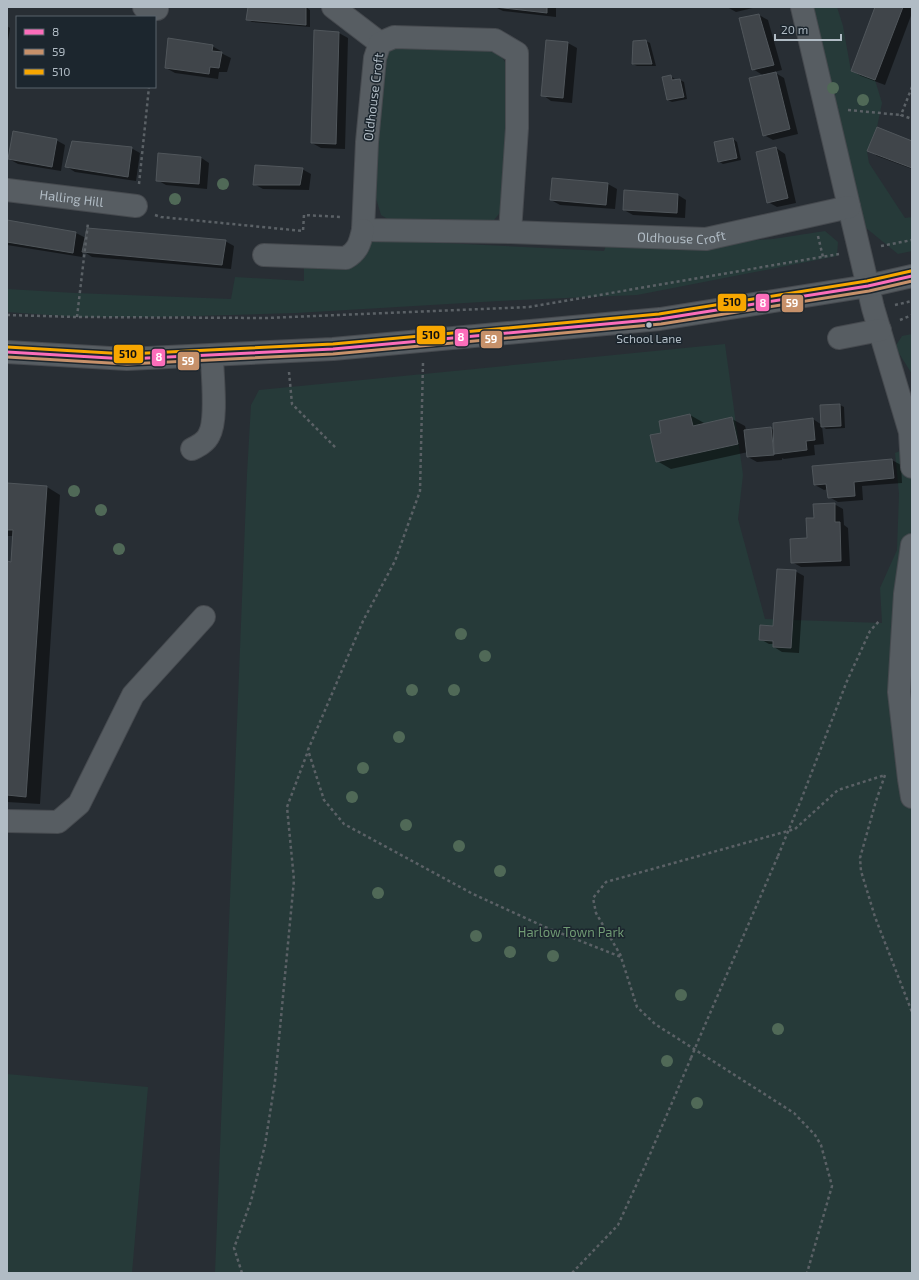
<svg xmlns="http://www.w3.org/2000/svg" width="919" height="1280" font-family="'Exo 2',sans-serif">
  <rect width="100%" height="100%" fill="#282e34"/>
  <path fill="#263a39" d="M807 7H837L843 26 851 71 875 80 882 103 877 127 867 151 869 163 905 218 912 217V251L898 254 866 228 848 169Z
    M404 41 488 45 500 53 510 71 502 210 486 230 399 226 381 215 376 198 381 72C385 52 388 52 404 41Z
    M825 231 838 242 837 256 637 295 499 301 296 313 160 317H77L7 312V289L75 293 231 299 235 277 304 281V255H343L363 239 604 251 607 243 686 245 773 239Z
    M912 334V374L895 347 902 336Z
    M725 344 743 475 738 519 765 619 882 623 880 588 897 550 899 494 895 453 912 446V1273H215L247 474 251 405 259 390 444 372Z
    M7 1074 148 1087 132 1273H7Z"/>
  <path fill="#0007" d="M249 7H306L310 10V27L252 22 247 19Z
    M495 7H556V17L503 11Z
    M727 7H757L736 12Z
    M876 7H912V13L885 85 861 76 852 71Z
    M759 15 768 20 782 70 774 72 784 78 798 134 773 140 764 135V76L753 69Z
    M7 26 10 28 7 47Z
    M339 33 348 38 345 149 321 148 312 143Z
    M646 41 650 43 656 66H637L633 64Z
    M568 43 577 48 572 103 551 101 543 95Z
    M212 46 221 51V53L231 58 227 72H219L218 79 175 73 166 68Z
    M670 76 675 79V81L680 80 684 82 687 99 672 102 668 100Z
    M733 139 737 142 741 160 723 164 718 161Z
    M56 140 65 145 61 171 18 164 9 159Z
    M912 142V169L877 156 869 150Z
    M131 148 140 153 136 181 75 172 67 167Z
    M776 148 785 154 796 203 777 207 768 202Z
    M200 157 209 163 207 189 166 185 157 180Z
    M302 169 311 174 309 190 263 189 254 184Z
    M608 184 617 189 615 209 560 205 551 200Z
    M678 195 686 200 685 218 633 215 624 210Z
    M7 221 76 233 86 238 225 241 234 246 231 269 92 257 83 251 82 257 7 245Z
    M840 405 844 407 845 428 826 429 822 426 824 444 814 445 815 455 784 459 782 458V460L757 462 748 457V452L671 469 657 461 662 434 660 422 690 415 704 423V425L732 419 745 426 746 430 771 428 775 431 813 419 822 425Z
    M892 460 901 465 902 483 862 486 863 500 838 502 829 497 828 489 824 490 815 485Z
    M7 484 47 487 60 495 40 804 7 802V562L12 563 14 536H7Z
    M834 504 843 509 844 525 848 528 850 566 801 567 792 562 808 539Z
    M795 571 804 576 799 653 782 652 774 647V644H769L760 639 774 627Z"/>
  <path fill="#40454a" stroke="#50565b" d="M248 7H306V25L246 20Z
    M495 7H547V13Z
    M875 7H903L875 80 851 71Z
    M759 14 774 65 752 70 739 18Z
    M314 30 339 32 336 144 311 143Z
    M168 38 213 45 212 51 222 52 219 68 210 67 209 74 165 68Z
    M546 40 568 42 563 98 541 96Z
    M646 40 652 64H632L633 41Z
    M776 72 790 129 763 136 749 78Z
    M671 75 672 80 680 79 684 97 667 100 662 77Z
    M877 127 912 141V168L867 151Z
    M13 131 57 139 52 167 8 159Z
    M733 138 737 158 718 162 714 142Z
    M72 141 132 147 128 177 65 167Z
    M776 147 788 198 767 203 756 152Z
    M158 153 201 157 199 184 156 181Z
    M255 165 303 168 300 185H253Z
    M552 178 608 183 606 205 550 200Z
    M624 190 678 194 677 213 623 210Z
    M7 220 76 232 73 253 7 242Z
    M87 228 226 240 222 265 82 252Z
    M840 404 841 426 821 427 820 405Z
    M690 414 693 426 732 417 738 444 656 462 650 435 661 433 659 421Z
    M813 418 815 440 806 441 807 450 774 454 773 423Z
    M771 427 774 455 747 457 744 430Z
    M892 459 894 478 854 482 855 496 828 498 826 484 814 485 812 466Z
    M7 483 47 486 26 797 7 795V561L11 562 13 530H7Z
    M835 503V522H840L841 561 791 563 790 539 807 538 806 518H814L813 504Z
    M777 569 796 570 791 648 773 647V641L759 640 760 625 773 626Z"/>
  <g fill="none" stroke-linecap="round" stroke-linejoin="round">
    <defs>
      <g id="minor">
        <path d="M144 7 157 9"/>
        <path d="M333 7 380 43"/>
        <path d="M802 7 873 308 910 432 912 467"/>
        <path id="s1" d="M7 190 136 206"/>
        <path id="s2" d="M510 232 517 128V53L495 40 394 37 380 43 375 58 367 142 363 230 510 232 706 239 849 207"/>
        <path d="M264 255 346 258C358 251 360 243 363 230"/>
        <path d="M839 338 880 330"/>
        <path d="M7 352 127 359 333 349 660 319 868 286 912 276"/>
        <path d="M192 449C198 446 206 442 209 435 218 419 212 375 212 355"/>
        <path d="M912 545 905 594 899 692 909 779 912 797"/>
        <path d="M7 821 58 822 79 804 133 695 204 617"/>
      </g>
    </defs>
    <use href="#minor" stroke="#464a4f" stroke-width="24"/>
    <path stroke="#5b6166" stroke-width="2.5" stroke-dasharray="3 3" stroke-linecap="butt" d="M912 87 901 115 912 119
      M848 110 901 115
      M139 184 149 87
      M155 215 161 217 303 231 304 215 342 217
      M818 236 823 257
      M881 246 912 240
      M895 305 912 301
      M7 315 77 317 266 318 529 307 839 254
      M77 317 88 223
      M900 320 912 315
      M423 363 420 491 395 561 363 621 308 750 324 800 344 824 473 894 545 927 621 957 637 1007 655 1024 794 1113 815 1135 821 1145 832 1186 807 1273
      M289 372 292 404 336 448
      M885 775 876 801 860 858 861 871 875 917 912 1012
      M801 800 847 681 870 631 880 620
      M621 956 596 913 593 898 606 882 795 829 838 790 885 775
      M698 1041 778 856
      M242 1273 234 1248 251 1201 265 1145 275 1081 294 880 287 807 308 751
      M572 1273 618 1225 645 1166 691 1058"/>
    <use href="#minor" stroke="#575d62" stroke-width="22"/>
    <path stroke="#5b6166" stroke-width="2.5" stroke-dasharray="3 3" stroke-linecap="butt" d="M778 856 801 800
      M691 1058 698 1041"/>
    <defs>
      <path id="bus-1" d="M7 352 127 359 333 349 660 319 868 286 912 276"/>
      <path id="bus-2" d="M7 357 127 364 333 354 661 324 869 291 912 281"/>
      <path id="bus-3" d="M7 347 127 354 333 344 659 314 867 281 911 271"/>
    </defs>
    <use href="#bus-1" stroke="#1c262e" stroke-width="6"/>
    <use href="#bus-2" stroke="#1c262e" stroke-width="6"/>
    <use href="#bus-3" stroke="#1c262e" stroke-width="6"/>
    <use href="#bus-1" stroke="#fb6dba" stroke-width="3"/>
    <use href="#bus-2" stroke="#c7916a" stroke-width="3"/>
    <use href="#bus-3" stroke="#f7a600" stroke-width="3"/>
  </g>
  <g fill="#506957">
    <circle cx="833" cy="88" r="6"/>
    <circle cx="863" cy="100" r="6"/>
    <circle cx="223" cy="184" r="6"/>
    <circle cx="175" cy="199" r="6"/>
    <circle cx="74" cy="491" r="6"/>
    <circle cx="101" cy="510" r="6"/>
    <circle cx="119" cy="549" r="6"/>
    <circle cx="461" cy="634" r="6"/>
    <circle cx="485" cy="656" r="6"/>
    <circle cx="412" cy="690" r="6"/>
    <circle cx="454" cy="690" r="6"/>
    <circle cx="399" cy="737" r="6"/>
    <circle cx="363" cy="768" r="6"/>
    <circle cx="352" cy="797" r="6"/>
    <circle cx="406" cy="825" r="6"/>
    <circle cx="459" cy="846" r="6"/>
    <circle cx="500" cy="871" r="6"/>
    <circle cx="378" cy="893" r="6"/>
    <circle cx="476" cy="936" r="6"/>
    <circle cx="510" cy="952" r="6"/>
    <circle cx="553" cy="956" r="6"/>
    <circle cx="681" cy="995" r="6"/>
    <circle cx="778" cy="1029" r="6"/>
    <circle cx="667" cy="1061" r="6"/>
    <circle cx="697" cy="1103" r="6"/>
  </g>
  <circle fill="#b1bcc5" stroke="#1c262e" stroke-width="1.5" cx="649" cy="325" r="3.5"/>
  <g text-anchor="middle" dominant-baseline="central" stroke-width="3" stroke-linejoin="round" paint-order="stroke">
    <g font-size="12" fill="#b1bcc5" stroke="#1c262e">
      <text x="649" y="338">School Lane</text>
    </g>
    <g font-size="13" fill="#b1bcc5" stroke="#1c262e">
      <text transform="translate(373 97) rotate(-83)">Oldhouse Croft</text>
      <text stroke="none"><textPath href="#s1" startOffset="65">Halling Hill</textPath></text>
      <text stroke="none"><textPath href="#s2" startOffset="828">Oldhouse Croft</textPath></text>
    </g>
    <g font-size="13" fill="#709a74" stroke="#1c262e">
      <text x="571" y="932">Harlow Town Park</text>
    </g>
  </g>
  <g stroke="#1c262e" stroke-width="1.5">
    <rect x="717" y="293" width="30" height="19" rx="4" fill="#f7a600"/>
    <rect x="755" y="293" width="15" height="19" rx="4" fill="#fb6dba"/>
    <rect x="781" y="294" width="23" height="19" rx="4" fill="#c7916a"/>
    <rect x="416" y="325" width="30" height="20" rx="4" fill="#f7a600"/>
    <rect x="454" y="328" width="15" height="19" rx="4" fill="#fb6dba"/>
    <rect x="480" y="330" width="23" height="19" rx="4" fill="#c7916a"/>
    <rect x="113" y="344" width="31" height="20" rx="4" fill="#f7a600"/>
    <rect x="151" y="348" width="15" height="19" rx="4" fill="#fb6dba"/>
    <rect x="177" y="351" width="23" height="20" rx="4" fill="#c7916a"/>
  </g>
  <g font-size="11" text-anchor="middle" font-weight="bold" fill="#fff">
    <text x="763" y="307">8</text>
    <text x="792" y="307">59</text>
    <text x="461" y="341">8</text>
    <text x="491" y="343">59</text>
    <text x="159" y="361">8</text>
    <text x="188" y="365">59</text>
  </g>
  <g font-size="11" text-anchor="middle" font-weight="bold" fill="#111">
    <text x="732" y="306">510</text>
    <text x="431" y="339">510</text>
    <text x="128" y="358">510</text>
  </g>
  <rect width="919" height="1280" fill="none" stroke="#b1bcc5" stroke-width="16"/>
  <rect x="16" y="16" width="140" height="72" fill="#1c262e" stroke="#58626a"/>
  <rect x="24" y="29" width="20" height="6" fill="#fb6dba" stroke="#58626a"/>
  <text x="52" y="36" font-size="12" fill="#b1bcc5">8</text>
  <rect x="24" y="49" width="20" height="6" fill="#c7916a" stroke="#58626a"/>
  <text x="52" y="56" font-size="12" fill="#b1bcc5">59</text>
  <rect x="24" y="69" width="20" height="6" fill="#f7a600" stroke="#58626a"/>
  <text x="52" y="76" font-size="12" fill="#b1bcc5">510</text>
  <path d="M775 34v6h66v-6" fill="none" stroke="#b1bcc5" stroke-width="2"/>
  <text x="781" y="34" font-size="12" fill="#b1bcc5" stroke="#1c262e" stroke-width="3" paint-order="stroke">20 m</text>
</svg>
